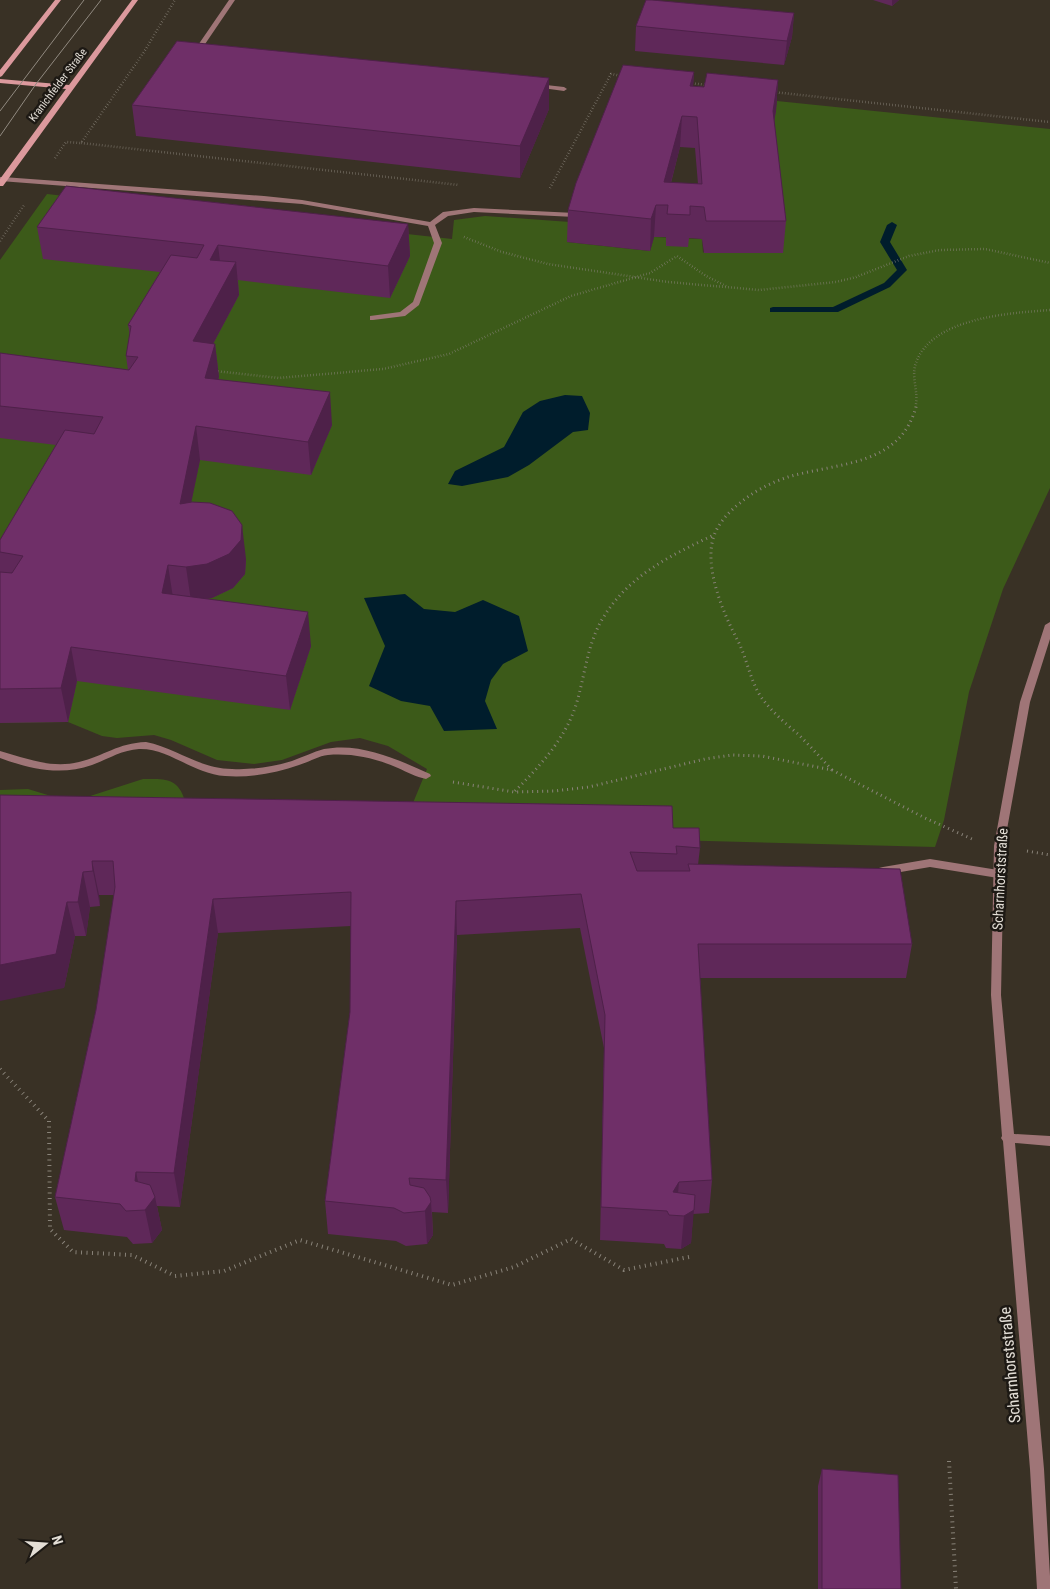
<svg xmlns="http://www.w3.org/2000/svg" width="1050" height="1589" font-family="'Roboto Condensed',sans-serif">
  <rect width="100%" height="100%" fill="#393125"/>
  <path fill="#3c5a19" d="M777 101 1050 129V488L1003 589 969 692 944 820 935 847 669 840 408 815 427 769 388 746 360 738 331 742 282 760 254 764 217 760 171 740 154 735 117 738 102 736 68 722 0 723V260L47 194 452 239 454 220 485 216 570 222 567 242 650 251 654 237 702 239 703 253 770 142Z
    M143 779C164 779 178 777 185 801L0 829V790L28 789 51 796 87 797Z"/>
  <path fill="#001d2c" d="M565 395 582 396 590 413 588 430 573 432 529 465 508 477 462 486 448 484 455 471 504 447 523 412 540 401Z
    M405 594 424 609 455 612 483 600 519 616 528 651 503 664 491 680 485 701 497 729 444 731 430 706 401 701 369 686 385 646 364 598Z"/>
  <g fill="none" stroke-linecap="round" stroke-linejoin="round">
    <path fill="#001d2c" fill-rule="evenodd" d="M892 222 897 225 890 242 907 270 890 287 838 312H770V308L773 307H833L884 283 897 270 880 242 887 225Z"/>
    <path stroke="#898379" stroke-width="2.5" stroke-dasharray="0.5 2.5" stroke-linecap="butt" d="M689 83 707 85
      M773 92 1050 122
      M81 143 459 185
      M55 158 66 142 81 143 144 52 175 0
      M550 188 611 74 623 76
      M464 237 502 252 548 264 668 282 759 290 836 282 856 277 909 256 940 250 985 249 1050 263
      M0 241 24 205
      M215 371 279 378 383 369 449 354 571 296 650 273 677 256 706 276 726 286
      M916 404C918 392 912 378 915 366 928 318 1009 313 1050 310"/>
    <path stroke="#898379" stroke-width="3" stroke-dasharray="1 4" stroke-linecap="butt" d="M832 770C821 758 810 746 798 734 785 723 771 711 761 697 750 680 747 659 738 641 723 613 702 564 715 533 721 519 733 508 745 499 758 489 773 482 788 477 839 462 902 467 917 403
      M453 782 514 792 554 791 589 787 705 759 732 755 762 756 832 770 925 818 972 839
      M515 791C540 766 565 739 576 705 585 676 587 644 603 618 628 576 671 555 714 535
      M1027 851 1050 855"/>
    <path stroke="#898379" stroke-width="4" stroke-dasharray="1 4.5" stroke-linecap="butt" d="M0 1069 49 1121 50 1229 73 1252 132 1255 175 1276 224 1271 300 1240 452 1285 514 1267 571 1239 624 1270 689 1257
      M949 1461 956 1589"/>
    <path fill="#9f7577" fill-rule="evenodd" d="M229 0H235L201 50V52H195L194 51Z
      M537 84 564 87 567 89 564 91 535 87 534 86Z
      M3 177 264 196 302 200 430 222 443 212 474 208 575 213 579 215 575 217 474 212 448 216 435 225 442 243 419 305 405 316 373 320H370V316L400 312 413 302 434 243 428 226 302 204 0 181V177Z
      M930 859 998 870 1002 871 1003 874 1002 877 998 878 930 867 883 875 879 874 878 871 879 868 883 867Z"/>
    <path fill="#9f7577" fill-rule="evenodd" d="M1050 622V639L1030 702 1004 846 1001 995 1014 1134 1050 1136V1146L1015 1143 1044 1469 1050 1576V1589H1037L1030 1469 1003 1141 1001 1138 1002 1136 991 995 994 846 1020 702 1045 625Z
      M146 742C176 748 200 769 232 769 252 770 273 767 292 761 303 757 313 752 324 749 360 742 397 759 430 774L431 776 426 779C416 777 407 772 398 768 375 758 352 753 328 755 318 756 309 762 299 765 276 773 250 778 225 776 193 774 169 748 139 749 122 750 108 759 92 765 61 776 30 769 0 758V751C26 758 51 769 79 762 104 756 118 743 146 742Z"/>
    <path fill="#dc999d" fill-rule="evenodd" d="M55 0H61L2 76 0 77V70Z
      M132 0H138L3 186H0V179L66 89 0 83V79L69 85Z"/>
    <path stroke="#918a80" stroke-width="1" d="M0 111 84 0
      M0 136 36 84 101 0"/>
  </g>
  <path fill="#5f2859" fill-rule="evenodd" d="M873 0H899L892 6Z
    M794 13 792 37 784 65 635 51 636 26Z
    M694 72 693 86 704 87 778 80 776 111 774 121 786 221 783 253H704L702 239 689 238 688 247 666 246V237H654L650 251 567 242 568 210ZM680 147 695 148 698 184 671 183Z
    M549 78V109L520 178 136 136 132 105Z
    M408 224 410 256 390 298 238 280 239 295 213 344H215L219 377 218 380 332 425 311 475 200 460 191 502 246 559 245 574 233 588 212 598 204 599 311 646 290 710 77 681 68 722 0 723V540L56 445 0 438V353L128 370 126 356 130 335 128 325 160 272 43 259 37 227Z
    M0 795 673 828 700 848 698 865 912 944 906 978H700L712 1180 709 1213 693 1214 691 1243 681 1249 666 1248 664 1244 600 1240 604 1048 580 928 457 935 448 1213 432 1212 433 1235 427 1244 406 1246 396 1241 328 1234 325 1201 350 1012 351 926 218 933 180 1207 157 1206 162 1230 152 1243 133 1244 127 1237 64 1230 55 1197 96 1010 114 895H99L100 906 90 907 86 936H75L64 988Z
    M822 1469 901 1589H818V1486Z"/>
  <path fill="#4e2149" d="M892 0H899L892 6Z
    M794 13 792 37 784 65 787 41Z
    M694 72 692 103 690 86Z
    M549 78V109L520 178V146Z
    M778 80 776 111 770 142 773 111Z
    M682 116 680 147 665 205 664 182Z
    M656 205 654 237 650 251 651 219Z
    M408 224 410 256 390 298 388 266Z
    M218 245 222 278 210 260Z
    M236 262 239 295 197 374 193 341Z
    M215 344 219 377 209 411 205 378Z
    M330 392 332 425 311 475 308 442Z
    M196 426 200 460 184 538 180 504Z
    M242 525 246 559 245 574 233 588 212 598 191 601 186 567Z
    M168 565 173 598 162 593Z
    M308 612 311 646 290 710 286 676Z
    M71 647 77 681 68 722 61 688Z
    M92 861 99 895 100 906 93 871Z
    M83 872 90 907 86 936 78 902Z
    M213 899 218 933 180 1207 174 1173Z
    M456 901 457 935 448 1213 446 1180Z
    M67 902 75 936 64 988 0 1001V965Z
    M136 1172 143 1205 135 1181Z
    M679 1182 676 1215 673 1192Z
    M155 1197 162 1230 152 1243 145 1210Z
    M431 1202 433 1235 427 1244 425 1211Z
    M694 1210 691 1243 681 1249 684 1216Z"/>
  <path fill="#6f2f68" stroke="#4e2149" fill-rule="evenodd" d="M646 0H652L794 13 787 41 636 26Z
    M177 41 549 78 520 146 132 105Z
    M623 65 694 72 690 86 704 87 707 73 778 80 773 111 786 221H706L704 207 690 206V215L667 214 668 205H656L651 219 568 210 576 183ZM682 116 697 117 702 184 664 182Z
    M66 186 408 224 388 266 218 245 210 260 236 262 193 341 215 344 205 378 330 392 308 442 196 426 180 504 192 502 210 503 232 511 242 525 241 540 229 554 207 564 186 567 168 565 162 593 308 612 286 676 71 647 61 688 0 689V572L12 573 23 556 0 552V540L65 430 94 434 103 417 0 406V353L129 370 138 357 126 356 131 326 128 325 171 255 197 258 204 245 37 227Z
    M0 795 672 806 673 828H699L700 848 676 846 677 854 630 852 637 871H690L688 864 900 869 912 944H698L712 1180 679 1182 673 1192 695 1195 694 1210 684 1216 669 1215 667 1211 601 1207 605 1015 581 894 456 901 446 1180 409 1178 410 1185 424 1188 430 1197 431 1202 425 1211 404 1213 394 1208 325 1201 350 1012 351 892 213 899 174 1173 136 1172 135 1181 150 1185 155 1197 145 1210 126 1211 120 1204 55 1197 96 1010 115 887 113 861H92L93 871 83 872 78 902H67L56 954 0 965Z
    M822 1469 898 1475 901 1589H822Z"/>
  <g text-anchor="middle" dominant-baseline="central" stroke-width="5" stroke-linejoin="round" paint-order="stroke">
    <g font-size="11" fill="#e3ded6" stroke="#1d1914">
      <text transform="translate(58 85) rotate(-53)">Kranichfelder Straße</text>
    </g>
    <g font-size="14" fill="#e3ded6" stroke="#1d1914">
      <text transform="translate(1000 879) rotate(-87)">Scharnhorststraße</text>
    </g>
    <g font-size="16" fill="#e3ded6" stroke="#1d1914">
      <text transform="translate(1010 1365) rotate(-95)">Scharnhorststraße</text>
    </g>
  </g>
  <g transform="translate(45 1544) rotate(73)" stroke="#1d1914" stroke-width="4" paint-order="stroke">
  <path d="M0-4L9 19L0 12L-9 19Z" fill="#e3ded6"/>
  <text y="-8" font-size="14" font-weight="bold" text-anchor="middle" fill="#e3ded6">N</text>
  </g>
</svg>
